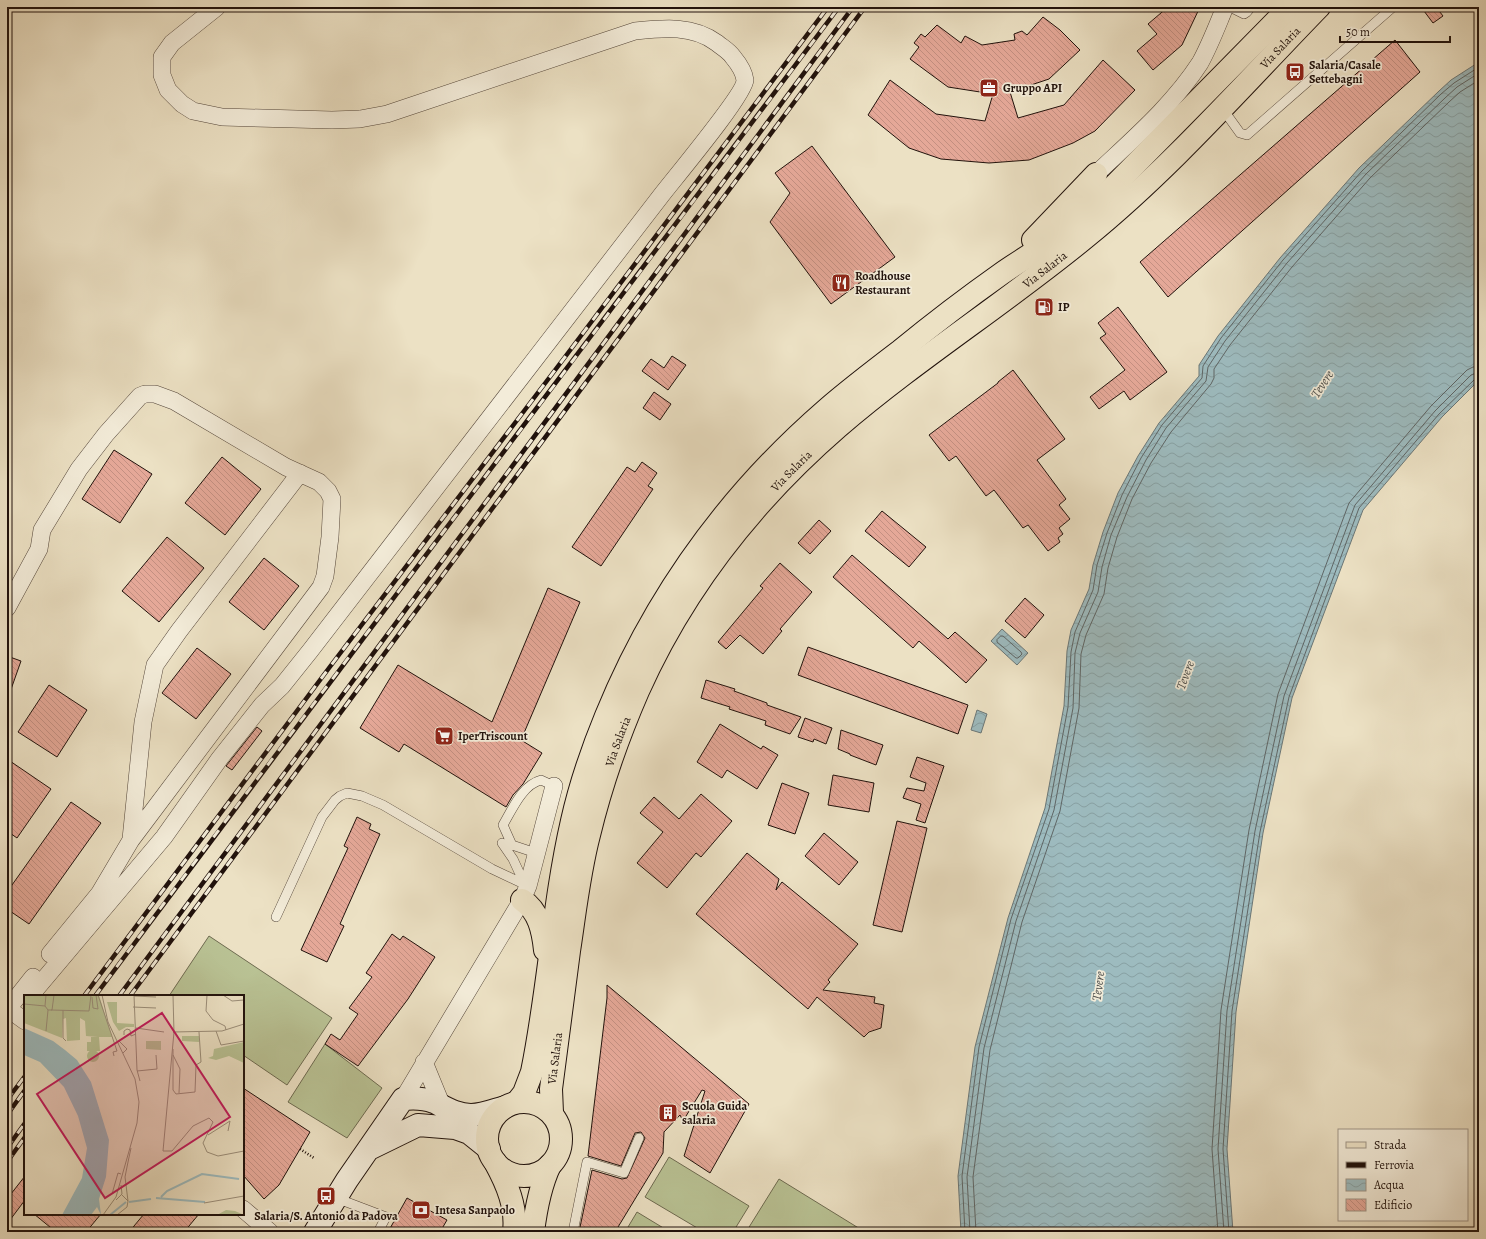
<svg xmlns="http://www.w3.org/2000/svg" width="1486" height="1239" font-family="Alegreya,serif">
  <defs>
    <pattern id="water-waves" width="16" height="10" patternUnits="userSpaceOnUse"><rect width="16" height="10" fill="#9dbbbf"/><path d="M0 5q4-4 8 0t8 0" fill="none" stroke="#87a0a3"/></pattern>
    <pattern id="building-back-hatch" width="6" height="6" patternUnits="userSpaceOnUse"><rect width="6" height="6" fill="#e5a898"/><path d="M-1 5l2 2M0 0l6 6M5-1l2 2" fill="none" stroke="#c49082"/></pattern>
  </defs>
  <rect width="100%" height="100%" fill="#ece1c4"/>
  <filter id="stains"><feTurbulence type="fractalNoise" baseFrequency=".005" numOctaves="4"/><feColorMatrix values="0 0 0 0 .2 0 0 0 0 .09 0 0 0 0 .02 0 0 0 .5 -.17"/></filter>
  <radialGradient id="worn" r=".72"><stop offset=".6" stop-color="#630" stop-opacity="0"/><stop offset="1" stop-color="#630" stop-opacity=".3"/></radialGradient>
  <path fill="#b9c294" stroke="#6d6a50" d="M209 936 332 1018 287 1085 243 1055V996H169Z
    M325 1044 382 1088 347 1138 288 1102Z
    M669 1157 749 1206 733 1232H704L645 1197Z
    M779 1179 865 1232H746Z
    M637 1212 670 1232H625Z"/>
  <path fill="url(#water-waves)" stroke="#6b7777" d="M1479 62V380L1442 417 1363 510 1292 698 1263 833 1236 1012 1227 1149 1233 1232H961L958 1176 975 1047 1008 918 1045 808 1064 706 1067 651 1071 630 1089 589 1093 565 1103 532 1118 493 1138 456 1159 423 1199 376V365L1218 336 1280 258 1359 168 1439 91 1451 80Z
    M1002 629 1028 653 1017 665 991 641Z
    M977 710 987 714 981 733 971 730Z"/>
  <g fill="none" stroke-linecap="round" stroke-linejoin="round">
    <path stroke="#5f6666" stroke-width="1" d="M1001 636H1003L1021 652 1022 654 1018 658H1016L997 642V640Z
      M965 1232 962 1176 979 1047 1011 919 1049 809 1068 707 1071 652 1075 632 1093 590 1097 565 1107 533 1122 495 1141 458 1162 425 1202 378 1203 366 1221 338 1283 260 1362 171 1441 94 1454 83 1479 67
      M970 1232 967 1177 984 1048 1016 921 1054 810 1073 708 1075 653 1080 633 1098 592 1102 567 1111 535 1127 497 1146 460 1166 428 1206 381 1208 367 1225 341 1287 263 1366 174 1445 98 1457 87 1479 73
      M976 1232 973 1177 990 1050 1022 922 1060 811 1079 708 1081 654 1086 635 1104 594 1108 568 1117 537 1132 499 1151 463 1171 432 1211 384 1214 378V369L1230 345 1292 267 1370 178 1449 102 1460 92 1479 80
      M1218 1232 1212 1149 1221 1010 1249 830 1278 694 1349 503 1431 406 1467 370 1473 367 1479 366
      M1224 1232 1218 1149 1227 1011 1255 831 1284 696 1355 505 1435 411 1471 375 1479 372
      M1229 1232 1223 1149 1232 1011 1260 832 1289 697 1359 508 1439 414 1475 379 1479 377"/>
  </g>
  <path fill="url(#building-back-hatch)" stroke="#21120c" d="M1168 7H1200L1182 45 1153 70 1137 51 1157 34 1148 24Z
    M1421 7H1436L1443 16 1433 23Z
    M1043 17 1060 30 1080 50 1049 79 1010 92 1018 118 1064 105 1103 60 1135 90 1095 131 1073 143 1029 160 989 163 941 159 909 148 868 115 890 80 936 114 985 121 993 94 948 87 910 59 919 47 914 43 921 34 925 37 937 25 961 43 965 36 982 45 1015 40 1014 34 1022 31 1027 35Z
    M1395 40 1420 72 1168 297 1140 262Z
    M812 146 895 257 831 304 770 222 790 193 775 173Z
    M1118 307 1167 372 1130 400 1124 391 1099 409 1090 397 1125 370 1100 338 1106 334 1098 323Z
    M672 356 686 365 668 390 642 371 651 359 664 368Z
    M1013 370 1065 439 1037 460 1066 499 1059 505 1070 519 1059 528 1063 534 1058 538 1060 542 1048 551 1028 525 1023 528 994 490 986 496 956 456 949 461 929 435 998 383V382Z
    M654 392 671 404 660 420 643 408Z
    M114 450 152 474 120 523 82 499Z
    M222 457 261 489 225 535 185 503Z
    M642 462 657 473 648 486 653 489 601 566 572 547 627 467 635 472Z
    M882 511 926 547 909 567 865 531Z
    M819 520 831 531 810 554 798 543Z
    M167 537 204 568 159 622 122 591Z
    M852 555 948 639 955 632 987 660 966 683 919 641 913 648 833 577Z
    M264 558 299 586 264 630 229 602Z
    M780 563 812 592 780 629 782 631 763 654 740 635 726 649 718 642 763 588 760 586Z
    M548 588 580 602 521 740 542 753 523 784 513 795 506 807 404 744 399 752 360 728 398 665 492 722Z
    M1025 598 1044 615 1025 638 1005 621Z
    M808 647 968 705 958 734 798 675Z
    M197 648 231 674 196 719 162 693Z
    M7 656 21 661 9 695H7Z
    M706 680 735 689 734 691 767 703V705L801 717 790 734 765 725 766 721 729 709 730 707 701 698Z
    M49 685 87 710 57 757 18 732Z
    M805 718 832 728 826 744 814 739 813 742 798 737Z
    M720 724 761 749 763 746 778 755 757 789 727 770 722 778 697 762Z
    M257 727 262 731 232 770 226 766Z
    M841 730 883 745 876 765 850 755V754L838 749Z
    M917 757 944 766 925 823 916 820 921 804 903 798 907 788 924 791 926 783 910 777Z
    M7 759 51 789 17 838 7 831Z
    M833 775 874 783 869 812 828 805Z
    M782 783 809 793 795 834 768 825Z
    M701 794 732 821 701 857 696 853 667 888 637 863 663 832 640 813 654 797 679 819Z
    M71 802 101 823 29 924 7 909V892Z
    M357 817 371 824 369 829 380 834 340 924 344 926 327 962 301 950 348 848 344 846Z
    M897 821 927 828 902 932 873 925Z
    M824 833 858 862 839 885 805 856Z
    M747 853 779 879 776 890 782 882 858 944 828 980 830 982 823 990 875 997 874 1003 884 1005 881 1028 869 1032 864 1037 817 997 808 1009 696 914Z
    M392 934 400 940 403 936 435 957 408 999 358 1066 325 1044 331 1034 340 1040 358 1014 349 1008 372 977 366 973Z
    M607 985 749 1104 710 1173 684 1156 705 1091 702 1090 683 1121 680 1115 664 1132 663 1153 615 1232H579L592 1170 622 1179 627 1178 645 1138 641 1132 635 1133 621 1166 588 1156 607 998Z
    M243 1088 310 1132 279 1185 264 1199 243 1175Z
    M25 1176V1200L7 1224V1199Z
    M407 1198 447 1220 440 1232H388Z
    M34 1214H101L86 1232H56Z
    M144 1214H199L184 1232H129Z"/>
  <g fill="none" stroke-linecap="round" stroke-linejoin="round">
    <defs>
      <path id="lane" d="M1230 7 1244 14 1247 12 1251 7
        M1222 108 1240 133 1247 135 1393 7
        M502 843 513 859 519 872 528 886
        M536 853 512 845 503 825C512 810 522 785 541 780L554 786
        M276 917 322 817 335 800 340 796 347 793 362 796 383 805 492 869 528 886
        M336 1198 386 1217 378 1232
        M573 1232 587 1162 624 1173 639 1138"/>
      <path id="street" d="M1096 174C1133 139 1172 106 1200 63 1210 45 1217 26 1225 7
        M7 608 39 549 42 530 79 469 106 434 140 396 145 394H155L174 401 286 467 319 482 328 491 332 499 330 537 325 576 321 587 131 840 99 894 50 954
        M131 839 143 722 155 665 179 631 300 473
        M30 996 164 837 220 758 262 705 282 686 310 651C427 500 542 348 660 197 673 180 745 94 745 80 744 72 738 63 733 57 729 51 723 48 717 43 693 25 664 28 635 31L387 114 360 119 332 120 222 117 193 111 182 104 168 90 162 75V57L172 43 217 7
        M7 1008 25 1021
        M7 1010 33 977
        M424 1062 440 1101 447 1110
        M403 1099 522 900 528 886 554 786
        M243 1209 270 1232"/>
      <path id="secondary" d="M371 1148 418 1125 455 1128 469 1133 489 1149
        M315 1232 347 1180 403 1099C413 1098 424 1098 434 1102 446 1108 457 1115 471 1115 483 1115 494 1110 505 1107"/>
      <g id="primary">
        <path d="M1033 240 1096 174"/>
        <path d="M522 900C539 911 543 931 545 950"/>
        <path d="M517 1102 524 1093 532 1072C549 989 553 904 572 821 580 785 592 750 606 716 655 596 729 494 827 409 850 389 875 370 900 351 933 324 967 298 1001 274 1015 264 1029 256 1043 246 1065 230 1086 212 1107 193L1290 7"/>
        <circle cx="524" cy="1139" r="37"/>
        <path id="s1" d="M552 1113 551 1089C557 1043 563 997 569 951 575 912 579 873 589 835 601 785 618 737 638 691 684 588 754 500 838 427 917 359 1006 303 1086 237 1171 168 1243 85 1319 7"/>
        <path d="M495 1162C507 1184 517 1207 514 1232"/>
        <path d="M533 1232C536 1208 540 1186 550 1165"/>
      </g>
    </defs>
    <use href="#lane" stroke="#54463a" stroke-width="10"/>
    <use href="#street" stroke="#54463a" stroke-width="18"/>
    <use href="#secondary" stroke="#21120c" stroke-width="24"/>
    <use href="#primary" stroke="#21120c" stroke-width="24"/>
    <path stroke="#21120c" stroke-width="2.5" stroke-dasharray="1 2" stroke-linecap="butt" d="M300 1149 314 1158"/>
    <use href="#lane" stroke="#f3ecd9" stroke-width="9"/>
    <use href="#street" stroke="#f3ecd9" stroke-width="17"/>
    <use href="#secondary" stroke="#f3ecd9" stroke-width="22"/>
    <use href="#primary" stroke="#ece1c4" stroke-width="22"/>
    <defs>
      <path id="rail" d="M84 996 329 668 565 357 828 7
        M95 996C341 665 592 337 839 7
        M119 996 853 7
        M130 996 865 7
        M7 1100 25 1076
        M7 1115 25 1090
        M7 1148 25 1123
        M7 1162 25 1137"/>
    </defs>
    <use href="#rail" stroke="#21120c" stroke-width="4.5"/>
    <use href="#rail" stroke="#f3ecd9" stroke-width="3" stroke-dasharray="9" stroke-linecap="butt"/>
  </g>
  <defs>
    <symbol id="bus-square" viewBox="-11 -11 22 22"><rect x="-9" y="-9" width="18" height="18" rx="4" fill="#8f2418" stroke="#f3ecd9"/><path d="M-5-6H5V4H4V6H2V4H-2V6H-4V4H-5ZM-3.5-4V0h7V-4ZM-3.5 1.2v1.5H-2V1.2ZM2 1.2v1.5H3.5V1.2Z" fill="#fff"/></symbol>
    <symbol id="office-square" viewBox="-11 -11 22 22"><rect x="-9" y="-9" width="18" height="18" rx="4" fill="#8f2418" stroke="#f3ecd9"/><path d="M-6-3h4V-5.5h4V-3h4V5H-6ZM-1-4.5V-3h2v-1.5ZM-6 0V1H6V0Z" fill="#fff"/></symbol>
    <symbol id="restaurant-square" viewBox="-11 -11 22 22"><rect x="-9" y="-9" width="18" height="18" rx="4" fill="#8f2418" stroke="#f3ecd9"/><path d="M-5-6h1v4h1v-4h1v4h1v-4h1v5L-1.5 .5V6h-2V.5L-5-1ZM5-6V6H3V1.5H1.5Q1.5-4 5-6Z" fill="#fff"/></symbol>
    <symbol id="fuel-square" viewBox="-11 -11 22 22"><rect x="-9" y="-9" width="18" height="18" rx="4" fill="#8f2418" stroke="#f3ecd9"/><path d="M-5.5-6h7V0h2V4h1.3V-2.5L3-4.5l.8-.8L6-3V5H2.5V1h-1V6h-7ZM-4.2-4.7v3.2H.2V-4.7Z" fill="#fff"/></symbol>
    <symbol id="supermarket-square" viewBox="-11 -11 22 22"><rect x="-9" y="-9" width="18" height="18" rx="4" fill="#8f2418" stroke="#f3ecd9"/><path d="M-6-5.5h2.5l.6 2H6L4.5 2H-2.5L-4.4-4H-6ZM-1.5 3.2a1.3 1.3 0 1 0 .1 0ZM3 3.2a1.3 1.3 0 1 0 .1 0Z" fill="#fff"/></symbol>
    <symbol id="building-square" viewBox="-11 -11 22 22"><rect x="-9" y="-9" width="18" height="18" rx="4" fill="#8f2418" stroke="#f3ecd9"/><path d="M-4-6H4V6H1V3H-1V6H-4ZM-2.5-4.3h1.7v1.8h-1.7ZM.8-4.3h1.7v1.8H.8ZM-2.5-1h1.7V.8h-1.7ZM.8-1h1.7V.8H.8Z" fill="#fff"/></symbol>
    <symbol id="bank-square" viewBox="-11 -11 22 22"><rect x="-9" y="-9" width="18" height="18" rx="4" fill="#8f2418" stroke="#f3ecd9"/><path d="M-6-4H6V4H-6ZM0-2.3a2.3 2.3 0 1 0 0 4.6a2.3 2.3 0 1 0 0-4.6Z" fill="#fff"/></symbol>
  </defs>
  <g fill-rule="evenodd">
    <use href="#bus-square" x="1284" y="61" width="22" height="22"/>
    <use href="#office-square" x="978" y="77" width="22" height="22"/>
    <use href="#restaurant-square" x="830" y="272" width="22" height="22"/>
    <use href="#fuel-square" x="1033" y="296" width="22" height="22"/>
    <use href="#supermarket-square" x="433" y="725" width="22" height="22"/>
    <use href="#building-square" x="657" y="1102" width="22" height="22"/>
    <use href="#bus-square" x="315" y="1185" width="22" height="22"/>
    <use href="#bank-square" x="410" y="1199" width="22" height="22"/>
  </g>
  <g text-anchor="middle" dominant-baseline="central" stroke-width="3.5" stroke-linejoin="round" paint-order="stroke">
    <g font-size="12" fill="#21120c" stroke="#f3ecd9">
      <text stroke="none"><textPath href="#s1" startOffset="1351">Via Salaria</textPath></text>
      <text stroke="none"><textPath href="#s1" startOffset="1027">Via Salaria</textPath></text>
      <text stroke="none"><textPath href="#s1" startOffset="703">Via Salaria</textPath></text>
      <text stroke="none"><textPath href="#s1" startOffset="379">Via Salaria</textPath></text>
      <text stroke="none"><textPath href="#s1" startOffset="55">Via Salaria</textPath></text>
    </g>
    <g font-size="12" font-weight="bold" fill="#21120c" stroke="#f3ecd9" text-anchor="start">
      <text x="1309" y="65">Salaria/Casale<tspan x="1309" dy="14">Settebagni</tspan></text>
      <text x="1003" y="88">Gruppo API</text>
      <text x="855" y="276">Roadhouse<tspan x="855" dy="14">Restaurant</tspan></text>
      <text x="1058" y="307">IP</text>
      <text x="458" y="736">IperTriscount</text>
      <text x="682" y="1106">Scuola Guida<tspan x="682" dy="14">salaria</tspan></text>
      <text x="435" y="1210">Intesa Sanpaolo</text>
      <text x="326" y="1216" text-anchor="middle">Salaria/S. Antonio da Padova</text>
    </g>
    <g font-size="13" font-style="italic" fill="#4c4d4b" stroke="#f3ecd9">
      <text transform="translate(1322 384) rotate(-57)">Tevere</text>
      <text transform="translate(1185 675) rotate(-70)">Tevere</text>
      <text transform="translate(1098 986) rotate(-82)">Tevere</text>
    </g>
  </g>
  <g transform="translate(24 995)">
    <rect width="220" height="220" fill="#ece1c4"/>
    <path d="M0 0H75L88 42H75L76 56H63V47H67V42H74L62 41 61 26 56 23V45L43 46 42 23 39 24 38 43 0 28ZM122 46H137V55L122 54ZM63 61a6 6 0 1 1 12 0a6 6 0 1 1-12 0Z" fill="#b9c294"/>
    <path d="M220 47V68L205 61 192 65 184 63 189 61 190 54ZM202 215 211 216 220 220H193Z" fill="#b9c294"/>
    <path d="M83 7H93V28L110 29V32H102L95 36 89 27ZM158 41H175V47L158 46Z" fill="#b9c294"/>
    <path d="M0 33 29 46 41 55 53 65 67 87 85 145 82 182 75 204 77 220 73 212 67 220H38L58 183 63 153 54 121 40 92 16 67 0 60Z" fill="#9dbbbf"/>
    <path fill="none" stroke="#9dbbbf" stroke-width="2" d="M137 202 143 196 178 179 215 184M132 203 181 207M105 207 127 204M86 220 102 207"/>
    <path fill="none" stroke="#9b8e7a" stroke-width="1" d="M74 0 93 56 89 57 90 61M78 0 84 27 111 84 115 107 113 128 92 202 79 220M110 0 113 75 116 86M149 0 150 38M183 0 182 16 189 25 201 31 202 35M199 0 208 6 220 5M110 1 132 2M68 2 69 13 74 14 72 0M0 9 21 11 22 0M21 11 24 15H28L30 0M109 12 132 13M27 15 65 16 67 0M39 15V43L42 46M112 33 140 37M22 36 24 15M192 36 197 50 220 46M149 37 198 36 220 29M150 37 139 156H148L169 131 185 123 189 127 179 148 183 157 194 161 220 156M100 40V36L103 34 106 35 107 41 112 39M95 46 103 54 99 58M149 54V95L152 99 171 97 172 70 177 67 175 37M149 60 156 74 155 98M113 76 133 74 132 60M184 140 206 126 204 136M104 167 107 153M88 199 94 178 97 179M98 200 104 206 101 182 104 167M92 205 98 199 97 190M180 208 220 201M93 220 103 212 104 206"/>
    <path fill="#c2185b" fill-opacity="0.15" stroke="#c2185b" stroke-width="2" d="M138 18 206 122 81 203 13 99Z"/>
    <rect width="220" height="220" fill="none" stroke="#21120c" stroke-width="2"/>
  </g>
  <rect width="1486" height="1239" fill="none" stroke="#ece1c4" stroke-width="24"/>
  <rect x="8" y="8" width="1470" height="1223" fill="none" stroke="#21120c" stroke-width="2"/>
  <rect x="12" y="12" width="1462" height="1215" fill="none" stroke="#21120c"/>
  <rect x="1338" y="1129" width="130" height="92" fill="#f3ecd9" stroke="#9f9587"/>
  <rect x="1346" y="1142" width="20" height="6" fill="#ece1c4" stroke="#9f9587"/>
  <text x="1374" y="1149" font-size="12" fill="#21120c">Strada</text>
  <rect x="1346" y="1162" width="20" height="6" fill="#21120c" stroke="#9f9587"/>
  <text x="1374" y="1169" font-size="12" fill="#21120c">Ferrovia</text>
  <rect x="1346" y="1179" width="20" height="12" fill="url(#water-waves)" stroke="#9f9587"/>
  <text x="1374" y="1189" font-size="12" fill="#21120c">Acqua</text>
  <rect x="1346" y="1199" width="20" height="12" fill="url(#building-back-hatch)" stroke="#9f9587"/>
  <text x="1374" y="1209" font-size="12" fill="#21120c">Edificio</text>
  <path d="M1340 36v6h110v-6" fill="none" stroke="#21120c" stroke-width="2"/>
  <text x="1346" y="36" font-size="12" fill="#21120c" stroke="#f3ecd9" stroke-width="3" paint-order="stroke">50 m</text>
  <rect width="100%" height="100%" filter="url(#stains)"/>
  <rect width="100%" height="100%" fill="url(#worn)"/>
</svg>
